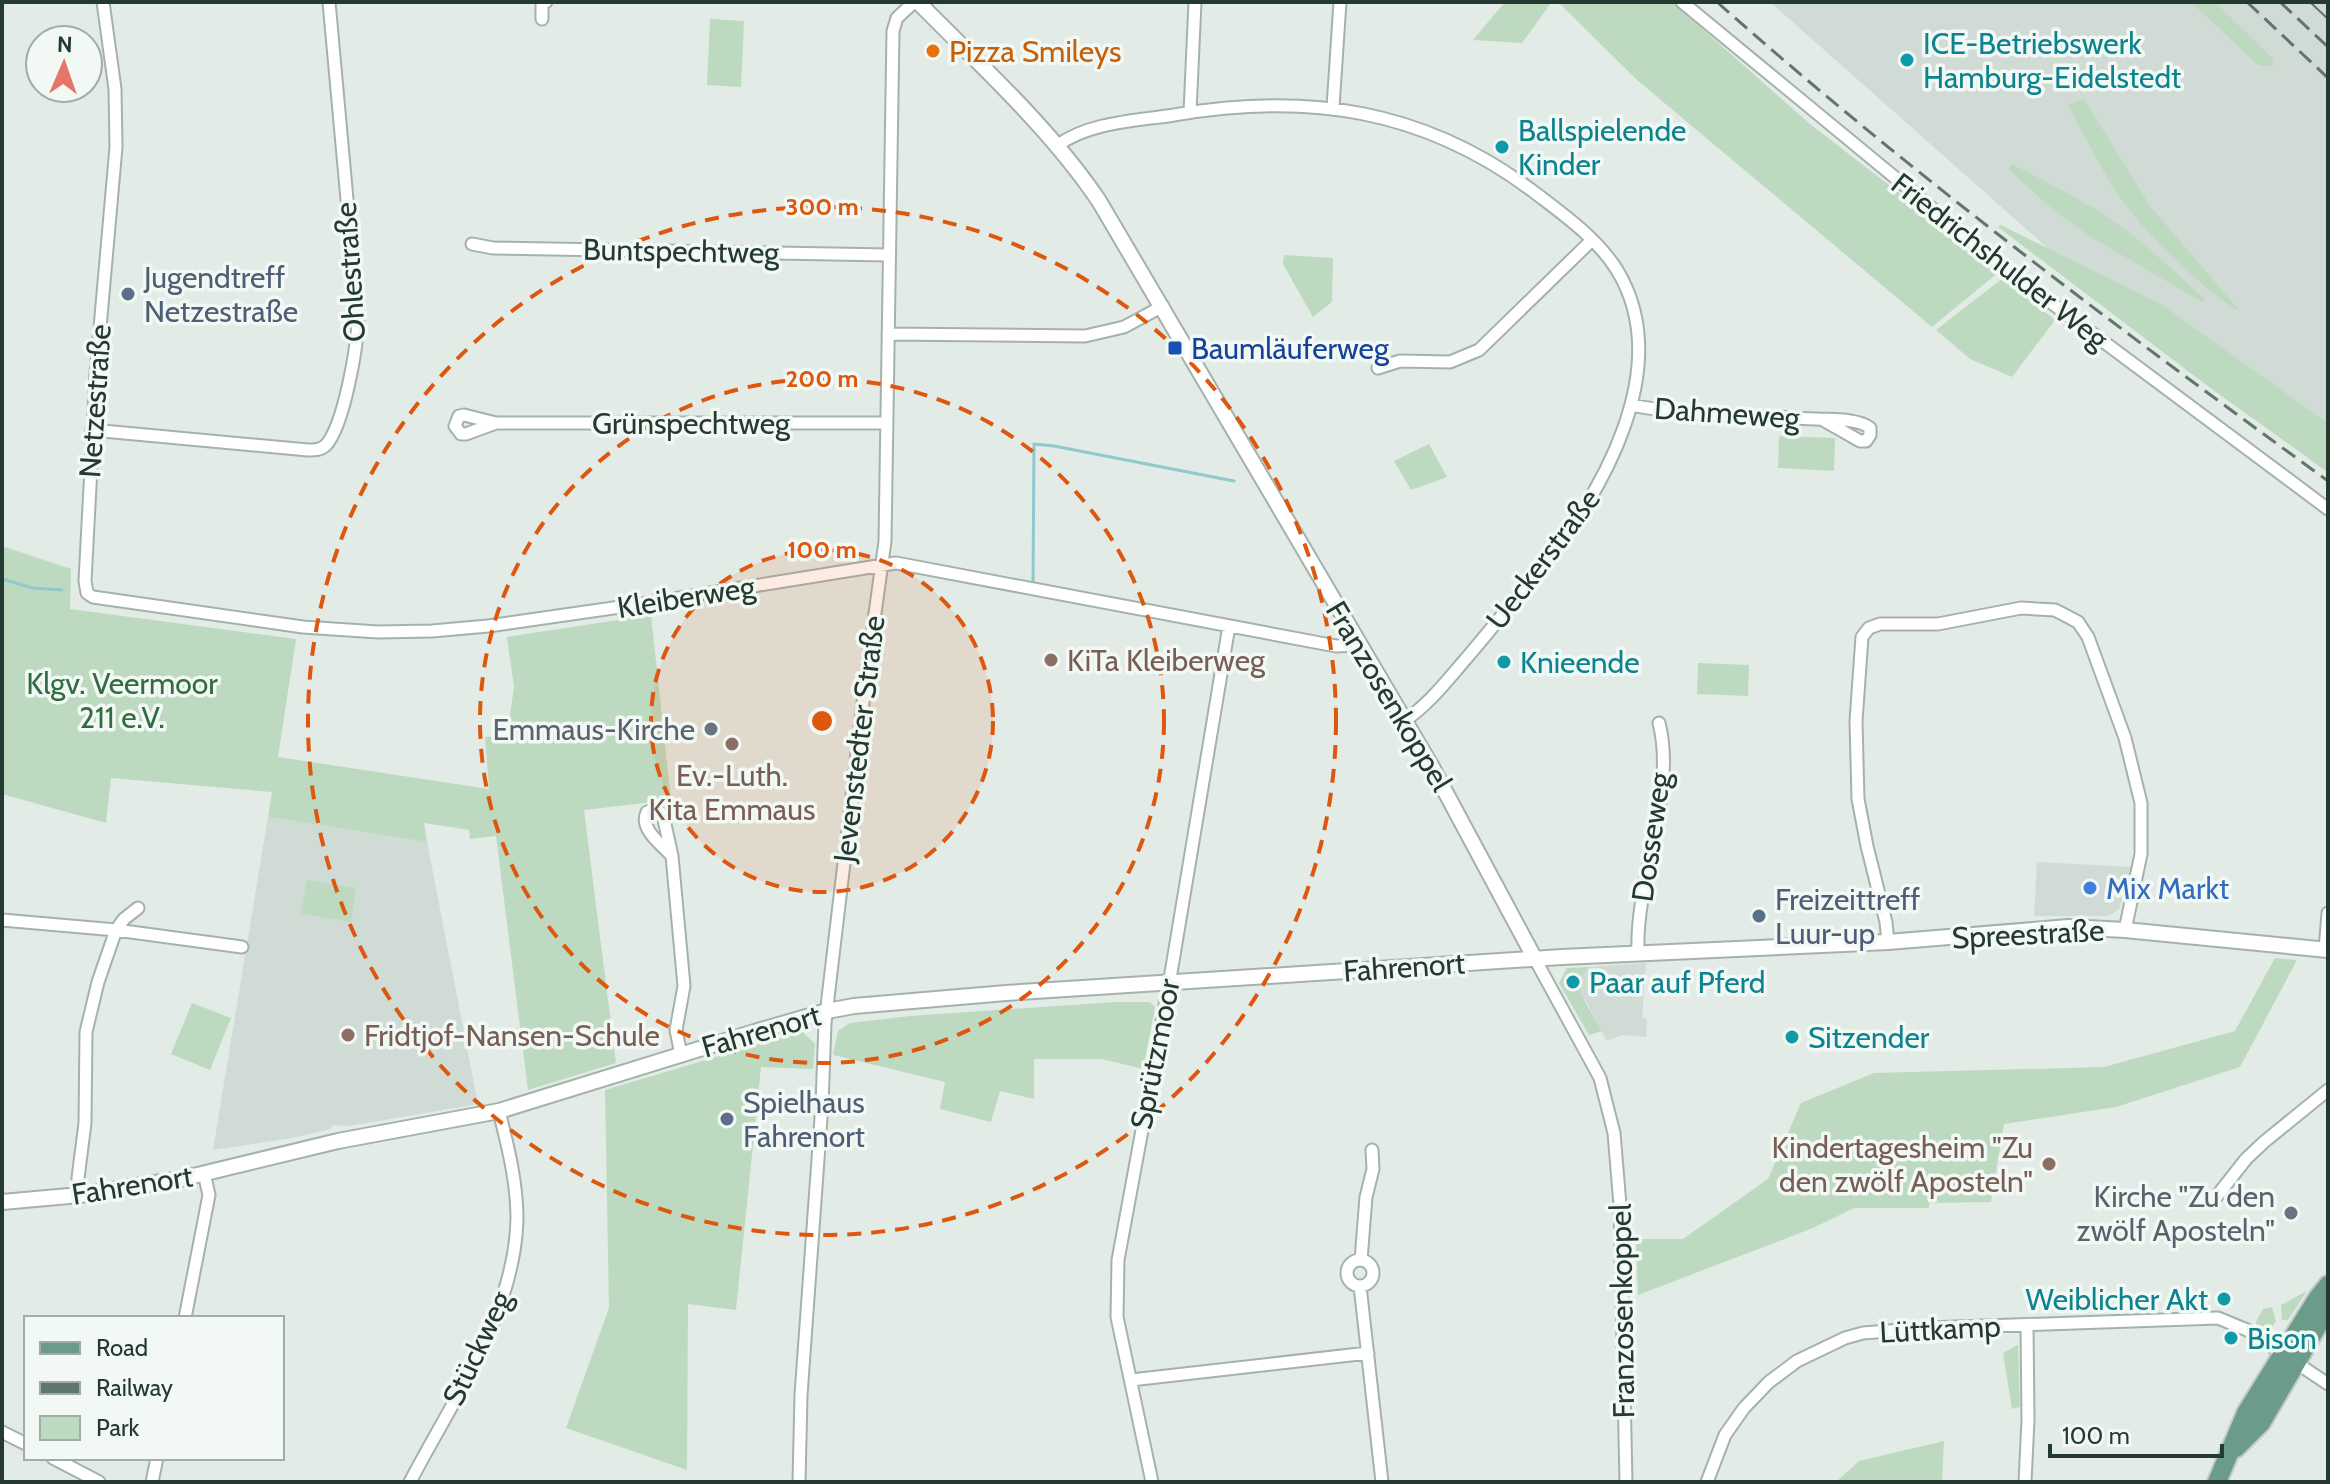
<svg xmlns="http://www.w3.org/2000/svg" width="2330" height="1484" font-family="Cabin,sans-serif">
  <rect width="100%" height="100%" fill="#e2ebe6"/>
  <path fill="#d0dbd5" d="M1770 2H2328V473L2277 435 2070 268Z
    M268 817 427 842 478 1104 349 1126 332 1125 331 1129 298 1137 213 1150Z
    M2037 862 2131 867 2119 910 2107 916H2034Z
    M1646 963 1642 1018 1647 1019 1646 1037 1622 1035 1607 1041 1581 992 1579 982 1581 973 1589 967Z"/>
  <path fill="#bddac1" d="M1505 2 1551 3 1522 43 1473 40Z
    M1558 2H1672L1810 124 2000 271 1932 327 1637 80Z
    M2191 2H2215L2273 59V66H2259Z
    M710 19 744 21 741 87 707 85Z
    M2084 99 2150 206 2238 309 2236 310C2195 282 2140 229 2113 187 2097 161 2083 133 2068 105Z
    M2012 164C2047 182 2082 200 2115 222 2147 244 2175 273 2205 299L2202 302 2091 237 2050 207 2008 169Z
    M2001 225 2162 305 2328 423V472L2213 390 1998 227Z
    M1284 255 1333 258 1332 302 1313 317 1283 264Z
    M2003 278 2055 320 2012 377 1970 359 1936 330Z
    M1779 436 1835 438 1834 471 1778 468Z
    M1429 444 1447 477 1411 490 1394 461Z
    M2 546 71 569 70 609 296 639 278 757 489 789 485 737 507 735 514 687 507 637 651 615 671 800 584 810 616 1063 528 1090 496 836 470 839 469 830 424 823 427 842 268 817 272 792 111 778 106 823 2 794Z
    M1698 663 1749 665 1748 696 1697 694Z
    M307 880 356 888 351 922 301 914Z
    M2275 958 2297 960 2240 1067 2116 1107 2004 1124 1991 1202 1929 1203V1208H1854L1813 1228 1638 1295 1636 1239H1683L1768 1179 1801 1103 1874 1073 2104 1067 2235 1031Z
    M1589 967C1567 983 1592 1012 1602 1031L1589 1035 1559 983 1567 968Z
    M1115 1002H1150L1155 1007 1143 1069 1102 1059H1034V1099L1000 1091 991 1122 940 1109 945 1082 833 1055 838 1031 850 1023 910 1016Z
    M192 1003 231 1018 210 1070 171 1054Z
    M802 1031 815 1044 813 1069 761 1067 736 1310 688 1304 687 1470 566 1428 609 1308 605 1090Z
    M2307 1291 2288 1320H2282L2281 1305Z
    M2272 1307 2276 1322 2269 1330 2257 1326 2256 1322 2263 1309Z
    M2018 1345 2020 1407 2012 1409 2003 1353Z
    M1944 1441 1942 1482H1836L1859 1461Z"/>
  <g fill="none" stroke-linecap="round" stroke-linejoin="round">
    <path stroke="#8fc9cb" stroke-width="3" d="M2 579 33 588 62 590
      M1033 586 1034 444 1054 446 1234 481"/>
    <defs>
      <path id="minor" d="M103 2 115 89 116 147 96 373 85 581 87 593 93 597 303 627 378 632 432 631 488 626 648 603 896 563 1336 646 1360 645
        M1682 2 2006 269 2328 509
        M542 19V3L546 2
        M1333 107 1340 2
        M1190 112 1195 2
        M1058 145C1090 122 1135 121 1174 115 1307 92 1424 109 1534 192 1564 215 1597 238 1617 270 1676 367 1602 493 1541 568 1515 599 1490 631 1464 661 1445 683 1428 705 1404 721
        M472 244 493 248 889 255
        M888 334 1085 336 1124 327 1163 306
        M1378 368 1400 361 1450 362 1479 350 1592 240
        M1631 405C1691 417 1755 415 1816 419 1831 420 1858 418 1870 428V435L1866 441H1860L1823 420
        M496 423 466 434H461L455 426 459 416 464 415 496 423H886
        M92 430 308 450C315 450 321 450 326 445 344 425 357 348 358 320L329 2
        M672 856C661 844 639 829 647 812L657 810 663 815 672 856 684 986 676 1030 681 1055
        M2 920 116 930 242 947
        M1888 942 1886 922 1867 846 1858 799 1856 721 1862 637 1869 628 1880 624H1938L2021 608 2055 610 2078 622 2088 637 2125 738 2141 803V854L2125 930
        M2325 950 2328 913
        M1638 952C1635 881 1677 792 1659 723
        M1535 959 1600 1078 1614 1133 1620 1205 1626 1482
        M80 1195 78 1178 85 1123 86 1032 98 982 116 930 124 919 138 908
        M2201 1200 2217 1196 2246 1159 2264 1142 2328 1090
        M1347 1273a13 13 0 1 1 26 0a13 13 0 1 1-26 0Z
        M1361 1260 1366 1197 1373 1169 1372 1150
        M1360 1286 1382 1482
        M185 1318 209 1195 204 1173
        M1131 1380 1368 1353
        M2 1432 26 1444
        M53 1458 99 1482
        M152 1482 157 1458
        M410 1482C452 1401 515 1313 517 1219 517 1182 508 1147 499 1111
        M799 1482 801 1395 822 1104 825 1023 865 686 885 541 893 31 897 18 914 2
        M1152 1482 1117 1317 1118 1260 1171 973 1229 626
        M1707 1482 1725 1435 1744 1408 1769 1382 1797 1361 1845 1338 1863 1333 1927 1328 2218 1318 2247 1330 2328 1384
        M2025 1482 2028 1420 2027 1325"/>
      <path id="tertiary" d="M918 2C981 66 1049 127 1099 201L1432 767 1535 959
        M2 1202 80 1195 181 1179 338 1141 499 1111 751 1033 827 1011 854 1006 1006 993 1562 957 1888 942 2069 927 2125 930 2328 950"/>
      <path id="primary" d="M2236 1448 2261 1423 2328 1308
        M2217 1482 2246 1413 2317 1299 2328 1285"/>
    </defs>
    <use href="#minor" stroke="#a5b2ac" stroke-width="15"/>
    <use href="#tertiary" stroke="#a5b2ac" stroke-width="18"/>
    <use href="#primary" stroke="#c2c8c5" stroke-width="22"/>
    <use href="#minor" stroke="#fff" stroke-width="11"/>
    <use href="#tertiary" stroke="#fff" stroke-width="14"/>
    <use href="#primary" stroke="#6b9c89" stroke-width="18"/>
    <path stroke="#5e766d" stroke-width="2" d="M2310 2 2328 19"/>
    <path stroke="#5e766d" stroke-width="3" stroke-dasharray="16 8" stroke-linecap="butt" d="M1717 2C1911 174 2119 329 2328 481
      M2247 2 2328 78
      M2280 2 2328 47"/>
  </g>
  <circle cx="822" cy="721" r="171" fill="#de570e" fill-opacity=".12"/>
  <g fill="none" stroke="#de570e" stroke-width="4" stroke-dasharray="14 10">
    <circle cx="822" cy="721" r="171"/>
    <circle cx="822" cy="721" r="342"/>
    <circle cx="822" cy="721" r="514"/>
  </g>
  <circle fill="#e8710a" stroke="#f2f8f4" stroke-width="3" cx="933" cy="51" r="8"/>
  <g fill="#0f9aa8" stroke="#f2f8f4" stroke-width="3">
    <circle cx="1907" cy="60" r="8"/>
    <circle cx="1502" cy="147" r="8"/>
    <circle cx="1504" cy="662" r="8"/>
    <circle cx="1573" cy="982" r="8"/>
    <circle cx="1792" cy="1037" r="8"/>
    <circle cx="2224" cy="1299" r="8"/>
    <circle cx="2231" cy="1338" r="8"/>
  </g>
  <g fill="#5c6f8a" stroke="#f2f8f4" stroke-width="3">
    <circle cx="128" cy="294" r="8"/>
    <circle cx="1759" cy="916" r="8"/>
    <circle cx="727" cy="1119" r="8"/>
  </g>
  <rect fill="#1a4fb4" stroke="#f2f8f4" stroke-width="3" x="1167" y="340" width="16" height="16" rx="4"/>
  <g fill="#8d6e63" stroke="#f2f8f4" stroke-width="3">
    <circle cx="1051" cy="660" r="8"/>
    <circle cx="732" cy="744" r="8"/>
    <circle cx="348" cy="1035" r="8"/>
    <circle cx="2049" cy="1164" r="8"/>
  </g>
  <g fill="#6b7280" stroke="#f2f8f4" stroke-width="3">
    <circle cx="711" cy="729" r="8"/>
    <circle cx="2291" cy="1213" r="8"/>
  </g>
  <circle fill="#3f7fe0" stroke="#f2f8f4" stroke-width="3" cx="2090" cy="888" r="8"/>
  <g text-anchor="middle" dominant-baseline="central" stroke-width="7" stroke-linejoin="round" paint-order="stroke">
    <g font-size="30" fill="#0d838f" stroke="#f2f8f4" text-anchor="start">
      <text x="1923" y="43">ICE-Betriebswerk<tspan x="1923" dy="34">Hamburg-Eidelstedt</tspan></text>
      <text x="1518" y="130">Ballspielende<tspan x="1518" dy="34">Kinder</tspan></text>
      <text x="1520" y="662">Knieende</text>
      <text x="1589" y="982">Paar auf Pferd</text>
      <text x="1808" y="1037">Sitzender</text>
      <text x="2208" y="1299" text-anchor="end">Weiblicher Akt</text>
      <text x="2247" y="1338">Bison</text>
    </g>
    <g font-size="30" fill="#c56008" stroke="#f2f8f4" text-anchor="start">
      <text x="949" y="51">Pizza Smileys</text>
    </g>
    <g font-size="30" fill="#243a31" stroke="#f2f8f4">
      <text transform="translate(681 251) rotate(1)">Buntspechtweg</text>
      <text transform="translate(2000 261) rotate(38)">Friedrichshulder Weg</text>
      <text transform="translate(350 272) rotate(-94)">Ohlestraße</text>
      <text transform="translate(95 401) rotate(-86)">Netzestraße</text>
      <text transform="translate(1727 413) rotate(4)">Dahmeweg</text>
      <text x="691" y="423">Grünspechtweg</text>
      <text transform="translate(1543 559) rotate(-53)">Ueckerstraße</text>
      <text transform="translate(686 597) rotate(-9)">Kleiberweg</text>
      <text transform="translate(1389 696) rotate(59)">Franzosenkoppel</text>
      <text transform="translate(859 739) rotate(-83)">Jevenstedter Straße</text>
      <text transform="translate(1651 837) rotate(-82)">Dosseweg</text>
      <text transform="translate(2028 934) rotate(-3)">Spreestraße</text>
      <text transform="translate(1404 967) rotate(-4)">Fahrenort</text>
      <text transform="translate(761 1031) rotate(-16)">Fahrenort</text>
      <text transform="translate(1155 1054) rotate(-79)">Sprützmoor</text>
      <text transform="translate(132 1185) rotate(-9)">Fahrenort</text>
      <text transform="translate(1622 1311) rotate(-91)">Franzosenkoppel</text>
      <text transform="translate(1940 1329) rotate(-3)">Lüttkamp</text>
      <text transform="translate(477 1348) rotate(-65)">Stückweg</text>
    </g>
    <g font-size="30" fill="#4e5e75" stroke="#f2f8f4" text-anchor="start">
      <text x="144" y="277">Jugendtreff<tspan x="144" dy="34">Netzestraße</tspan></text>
      <text x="1775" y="899">Freizeittreff<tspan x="1775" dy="34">Luur-up</tspan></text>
      <text x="743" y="1102">Spielhaus<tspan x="743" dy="34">Fahrenort</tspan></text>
    </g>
    <g font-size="30" fill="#164399" stroke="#f2f8f4" text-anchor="start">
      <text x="1191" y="348">Baumläuferweg</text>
    </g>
    <g font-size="30" fill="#785e54" stroke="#f2f8f4" text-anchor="start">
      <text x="1067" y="660">KiTa Kleiberweg</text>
      <text x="732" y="775" text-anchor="middle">Ev.-Luth.<tspan x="732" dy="34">Kita Emmaus</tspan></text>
      <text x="364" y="1035">Fridtjof-Nansen-Schule</text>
      <text x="2033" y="1147" text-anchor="end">Kindertagesheim "Zu<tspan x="2033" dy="34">den zwölf Aposteln"</tspan></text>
    </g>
    <g font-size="30" fill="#326d41" stroke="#f2f8f4">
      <text x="122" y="683">Klgv. Veermoor<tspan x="122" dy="34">211 e.V.</tspan></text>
    </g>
    <g font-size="30" fill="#5b616d" stroke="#f2f8f4" text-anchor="end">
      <text x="695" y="729">Emmaus-Kirche</text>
      <text x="2275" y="1196">Kirche "Zu den<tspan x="2275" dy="34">zwölf Aposteln"</tspan></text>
    </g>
    <g font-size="30" fill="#366cbe" stroke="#f2f8f4" text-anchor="start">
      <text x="2106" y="888">Mix Markt</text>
    </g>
  </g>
  <circle cx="822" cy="721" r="12" fill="#de570e" stroke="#f2f8f4" stroke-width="4"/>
  <g font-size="24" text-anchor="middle" font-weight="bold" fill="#de570e" stroke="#f2f8f4" stroke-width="7" stroke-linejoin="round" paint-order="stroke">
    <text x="822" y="215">300 m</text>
    <text x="822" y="387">200 m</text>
    <text x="822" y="558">100 m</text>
  </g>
  <rect width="2330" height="1484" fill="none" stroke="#243a31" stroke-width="8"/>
  <rect x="24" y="1316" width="260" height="144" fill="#f2f8f4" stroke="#a0aca6" stroke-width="2"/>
  <rect x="40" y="1342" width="40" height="12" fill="#6b9c89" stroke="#a0aca6" stroke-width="2"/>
  <text x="96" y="1356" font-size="24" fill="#243a31">Road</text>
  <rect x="40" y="1382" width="40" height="12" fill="#5e766d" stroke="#a0aca6" stroke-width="2"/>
  <text x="96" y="1396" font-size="24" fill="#243a31">Railway</text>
  <rect x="40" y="1416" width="40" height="24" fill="#bddac1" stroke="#a0aca6" stroke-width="2"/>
  <text x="96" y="1436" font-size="24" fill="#243a31">Park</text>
  <g transform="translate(64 64) rotate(2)"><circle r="38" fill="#f2f8f4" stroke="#a0aca6" stroke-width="2"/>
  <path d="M0-6L14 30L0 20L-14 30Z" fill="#e57566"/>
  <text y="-12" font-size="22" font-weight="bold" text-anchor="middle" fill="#243a31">N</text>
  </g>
  <path d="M2050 1444v12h172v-12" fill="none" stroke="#243a31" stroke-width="4"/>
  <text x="2062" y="1444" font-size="24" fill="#243a31" stroke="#f2f8f4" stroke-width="6" paint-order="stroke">100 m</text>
</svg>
